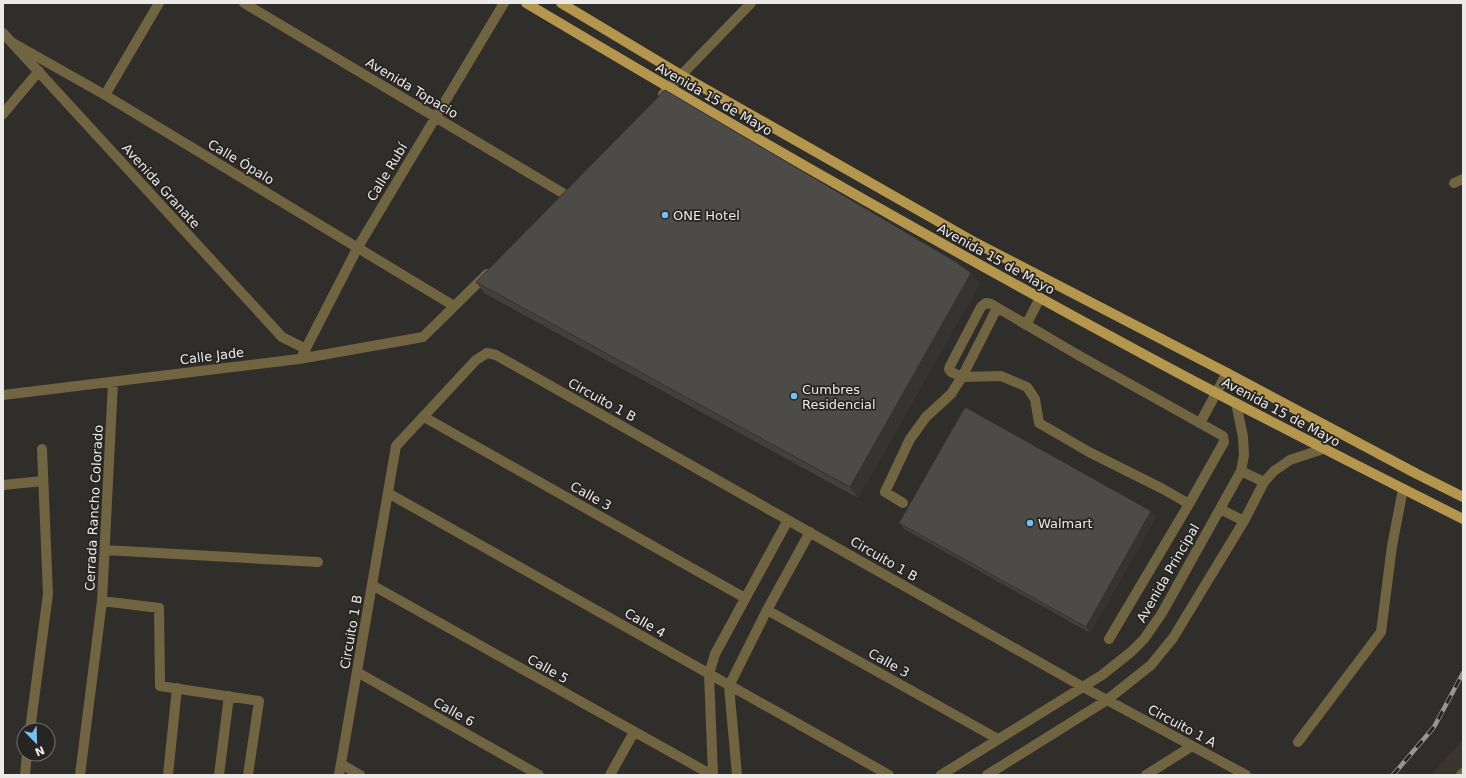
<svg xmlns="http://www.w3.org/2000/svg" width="1466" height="778" font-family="'DejaVu Sans',sans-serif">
  <rect width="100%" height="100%" fill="#302e2b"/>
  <path fill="#3a362d" d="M1463 740V775H1431Z"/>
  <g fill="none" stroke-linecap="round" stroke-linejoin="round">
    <path stroke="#716441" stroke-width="10" d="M244 3 566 195
      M3 33 282 337 306 349
      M13 43 105 95 454 306
      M663 94 751 3
      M105 95 159 3
      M3 114 39 71
      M1454 183 1463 179
      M1026 325 1040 298
      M303 354 358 247 504 3
      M3 395 299 359 423 337 487 274
      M424 417 745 598
      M1200 423 1227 373
      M1241 471 1264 482
      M3 485 43 481
      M388 493 889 775
      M903 503 885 492 910 439 926 417 951 394 962 377 1001 376 1027 387 1035 399 1039 423 1089 452 1163 489 1189 504 1224 442 1223 436 1078 355 991 304 986 303 981 307 950 366 949 369 951 372 962 377 997 308
      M1220 509 1244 521
      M105 550 318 562
      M372 585 712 775
      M102 601 159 608 160 686 259 701 248 775
      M767 610 998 739
      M1109 639 1189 504
      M357 672 539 775
      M30 730 48 594 42 449
      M1298 742 1381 632 1392 546 1403 489
      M341 764 360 775
      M25 775 27 754
      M80 775 102 601 113 382
      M168 775 177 688
      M219 775 229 696
      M339 775 396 446 476 360 487 353 496 355 1083 687 1246 775
      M610 775 634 732
      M713 775 709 674 715 654 788 520
      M737 775 729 686 767 610 810 532
      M941 775 1102 675 1131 652 1144 639 1162 613 1241 471 1244 455 1243 437 1236 403
      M987 775 1107 700 1151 665 1173 638 1244 521 1264 482 1274 471 1290 460 1323 449
      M1146 775 1192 746
      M1461 775 1463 773"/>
    <path stroke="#b4974c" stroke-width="10" d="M526 3C729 124 935 242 1143 354 1248 411 1356 465 1463 519
      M561 3 681 75 976 243 1227 373 1417 474 1463 497"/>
    <defs>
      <path id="rail" d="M1393 775 1434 727 1463 673"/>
    </defs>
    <use href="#rail" stroke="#979693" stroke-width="4.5"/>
    <use href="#rail" stroke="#262522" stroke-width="3" stroke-dasharray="9" stroke-linecap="butt"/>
  </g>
  <path fill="#41403e" d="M971 273 979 285 858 498 484 293 476 282Z
    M1151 511 1156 517 1090 633 904 529 899 523Z"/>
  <path fill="#353432" d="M971 273 979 285 858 498 850 487Z
    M1151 511 1156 517 1090 633 1086 627Z"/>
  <path fill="#4c4b48" stroke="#353432" d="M665 90 956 262 971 273 850 487 476 282Z
    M965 407 1151 511 1086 627 899 523Z"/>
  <g fill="#72c1f5" stroke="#262522" stroke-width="1.5">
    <circle cx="665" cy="215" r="4"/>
    <circle cx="794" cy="396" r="4"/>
    <circle cx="1030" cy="523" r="4"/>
  </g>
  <g text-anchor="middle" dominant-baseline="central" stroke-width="3.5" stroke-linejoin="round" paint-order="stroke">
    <g font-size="13" fill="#ebeae8" stroke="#262522">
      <text transform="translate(412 88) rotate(31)">Avenida Topacio</text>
      <text transform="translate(714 99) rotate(30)">Avenida 15 de Mayo</text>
      <text transform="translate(241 162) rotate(31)">Calle Ópalo</text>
      <text transform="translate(387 172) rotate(-59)">Calle Rubí</text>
      <text transform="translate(161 186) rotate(48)">Avenida Granate</text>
      <text transform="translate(996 259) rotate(29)">Avenida 15 de Mayo</text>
      <text transform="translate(212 356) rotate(-7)">Calle Jade</text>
      <text transform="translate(602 400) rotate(29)">Circuito 1 B</text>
      <text transform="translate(1281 412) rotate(28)">Avenida 15 de Mayo</text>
      <text transform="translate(591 496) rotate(29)">Calle 3</text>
      <text transform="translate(94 508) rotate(-87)">Cerrada Rancho Colorado</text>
      <text transform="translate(884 559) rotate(30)">Circuito 1 B</text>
      <text transform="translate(1168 573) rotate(-60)">Avenida Principal</text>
      <text transform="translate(645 623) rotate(30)">Calle 4</text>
      <text transform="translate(351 632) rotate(-80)">Circuito 1 B</text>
      <text transform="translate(889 663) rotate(29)">Calle 3</text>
      <text transform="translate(548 669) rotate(29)">Calle 5</text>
      <text transform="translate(454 712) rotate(29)">Calle 6</text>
      <text transform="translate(1182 726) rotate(28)">Circuito 1 A</text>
    </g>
    <g font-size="13" fill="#ebeae8" stroke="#262522" text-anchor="start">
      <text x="673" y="215">ONE Hotel</text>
      <text x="802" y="389">Cumbres<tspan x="802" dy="15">Residencial</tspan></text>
      <text x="1038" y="523">Walmart</text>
    </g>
  </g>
  <rect width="1466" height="778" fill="none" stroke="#ebeae8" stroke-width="8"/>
  <g transform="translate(36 742) rotate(157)"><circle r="19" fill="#262522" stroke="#757471"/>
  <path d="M0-3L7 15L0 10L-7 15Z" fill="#72c1f5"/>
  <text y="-6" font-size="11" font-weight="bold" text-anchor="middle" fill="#ebeae8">N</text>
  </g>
</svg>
